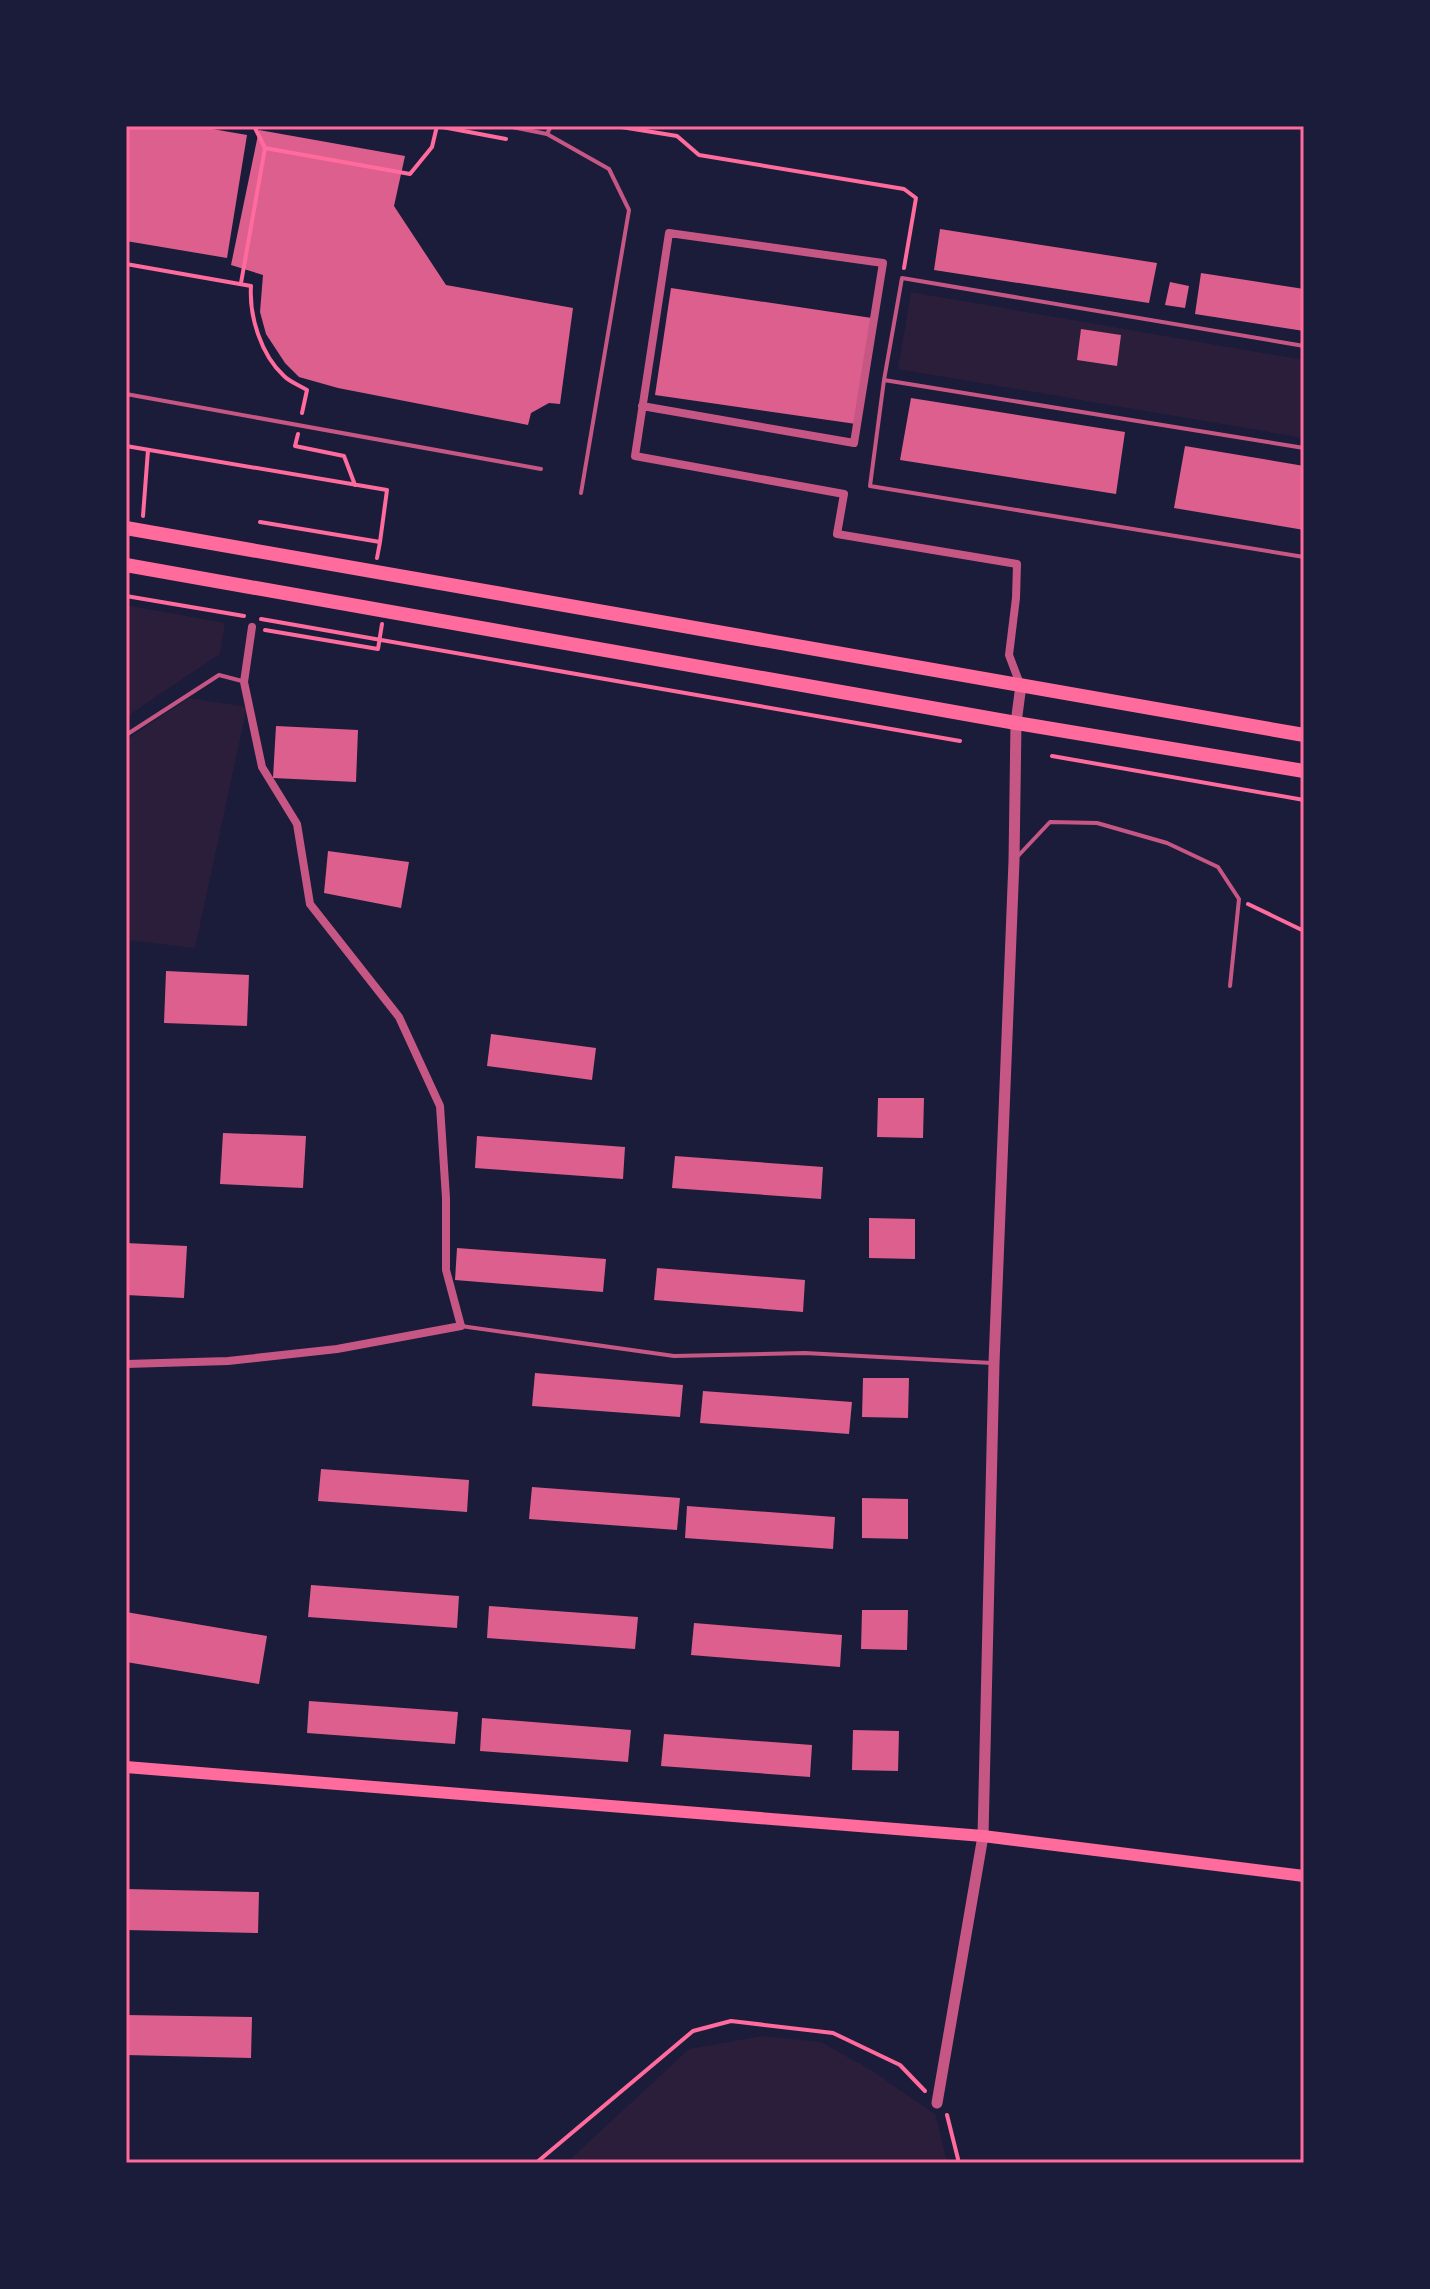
<svg xmlns="http://www.w3.org/2000/svg" width="1430" height="2289" font-family="'Public Sans',sans-serif">
  <rect width="100%" height="100%" fill="#1b1b3a"/>
  <path fill="#2a1e3b" d="M911 292 1304 360V438L898 369Z
    M126 605 225 623 220 654 126 717Z
    M189 698 247 707 195 948 126 940V740Z
    M762 2036 821 2042 871 2070 936 2115 947 2163H566L689 2049Z"/>
  <path fill="#dd5f8e" d="M126 126H195L247 135 227 258 126 241Z
    M259 130 405 156 394 206 446 285 573 308 560 404 549 403 531 413 528 425 338 388 299 377 285 363 266 334 260 312 263 275 231 265Z
    M940 229 1157 263 1149 303 934 270Z
    M1201 273 1304 289V331L1195 314Z
    M1170 282 1189 286 1185 308 1165 305Z
    M671 288 872 318 856 424 655 395Z
    M1081 329 1121 335 1117 366 1077 360Z
    M911 398 1125 432 1116 494 900 460Z
    M1185 446 1304 466V530L1174 508Z
    M276 726 358 730 356 782 273 778Z
    M328 851 409 862 401 908 324 893Z
    M166 971 249 975 247 1026 164 1023Z
    M491 1034 596 1048 592 1080 487 1066Z
    M878 1098H924L923 1138 877 1137Z
    M223 1133 306 1136 303 1188 220 1184Z
    M477 1136 625 1147 623 1179 475 1168Z
    M675 1156 823 1167 821 1199 672 1188Z
    M869 1218 915 1219V1259L869 1258Z
    M126 1243 187 1246 184 1298 126 1295Z
    M457 1248 606 1259 603 1292 455 1280Z
    M657 1268 805 1280 803 1312 654 1300Z
    M535 1373 683 1385 680 1417 532 1406Z
    M863 1378H909L908 1418 862 1417Z
    M703 1391 852 1402 849 1434 700 1423Z
    M321 1469 469 1480 467 1512 318 1501Z
    M532 1487 680 1498 677 1530 529 1519Z
    M862 1498 908 1499V1539L862 1538Z
    M687 1506 835 1517 833 1549 685 1538Z
    M311 1585 459 1596 457 1628 308 1617Z
    M489 1606 638 1617 635 1649 487 1638Z
    M862 1610H908L907 1650 861 1649Z
    M126 1612 267 1636 259 1684 126 1662Z
    M694 1623 842 1635 840 1667 691 1655Z
    M309 1701 458 1712 455 1744 307 1733Z
    M482 1718 631 1730 628 1762 480 1751Z
    M853 1730 899 1731 898 1771 852 1770Z
    M664 1734 812 1745 810 1777 661 1766Z
    M126 1889 259 1892 258 1933 126 1930Z
    M126 2015 252 2017 251 2058 126 2055Z"/>
  <g fill="none" stroke-linecap="round" stroke-linejoin="round">
    <path stroke="#ff6b9d" stroke-width="4" d="M254 126 265 148 410 174 432 147 437 126
      M437 126 506 139
      M615 126 677 136 699 155 904 189 916 198 904 268
      M126 264 251 286C249 316 261 355 284 376 290 382 299 385 307 390L302 413
      M241 283 265 148
      M298 434 295 446 344 456 355 485
      M126 446 387 490 380 542
      M143 516 148 450
      M260 522 380 542 377 558
      M126 596 244 616
      M261 619 960 741
      M265 630 378 649 382 624
      M1052 756 1304 800
      M1248 904 1304 931
      M947 2115 959 2163
      M536 2163 693 2031 731 2021 833 2033 900 2065 925 2091"/>
    <path stroke="#c65784" stroke-width="4" d="M507 126 547 134 551 126
      M547 134 609 169 629 210 581 493
      M884 380 902 278 1304 346
      M126 394 541 469
      M1304 448 884 380 870 486 1304 557
      M126 735 219 675 242 681
      M1018 856 1050 822 1097 823 1167 843 1218 867 1239 899 1230 986
      M461 1326 674 1356 805 1353 992 1363"/>
    <path stroke="#c65784" stroke-width="8" d="M642 406 854 443 883 263 669 233 635 456 844 494 837 534 1017 564 1016 598 1009 655 1020 684
      M126 1364 228 1361 337 1349 461 1326 446 1270V1198L440 1106 399 1017 310 904 297 824 262 767 244 682 252 627"/>
    <path stroke="#c65784" stroke-width="11" d="M937 2103 983 1836 994 1363 1014 861 1016 723 1021 685"/>
    <path stroke="#ff6b9d" stroke-width="12" d="M126 1767 983 1836 1304 1876"/>
    <path stroke="#ff6b9d" stroke-width="14" d="M126 528 1304 735
      M126 565 1016 723 1304 771"/>
  </g>
  <rect width="1430" height="2289" fill="none" stroke="#1b1b3a" stroke-width="256"/>
  <rect x="128" y="128" width="1174" height="2033" fill="none" stroke="#ff6b9d" stroke-width="3"/>
</svg>
